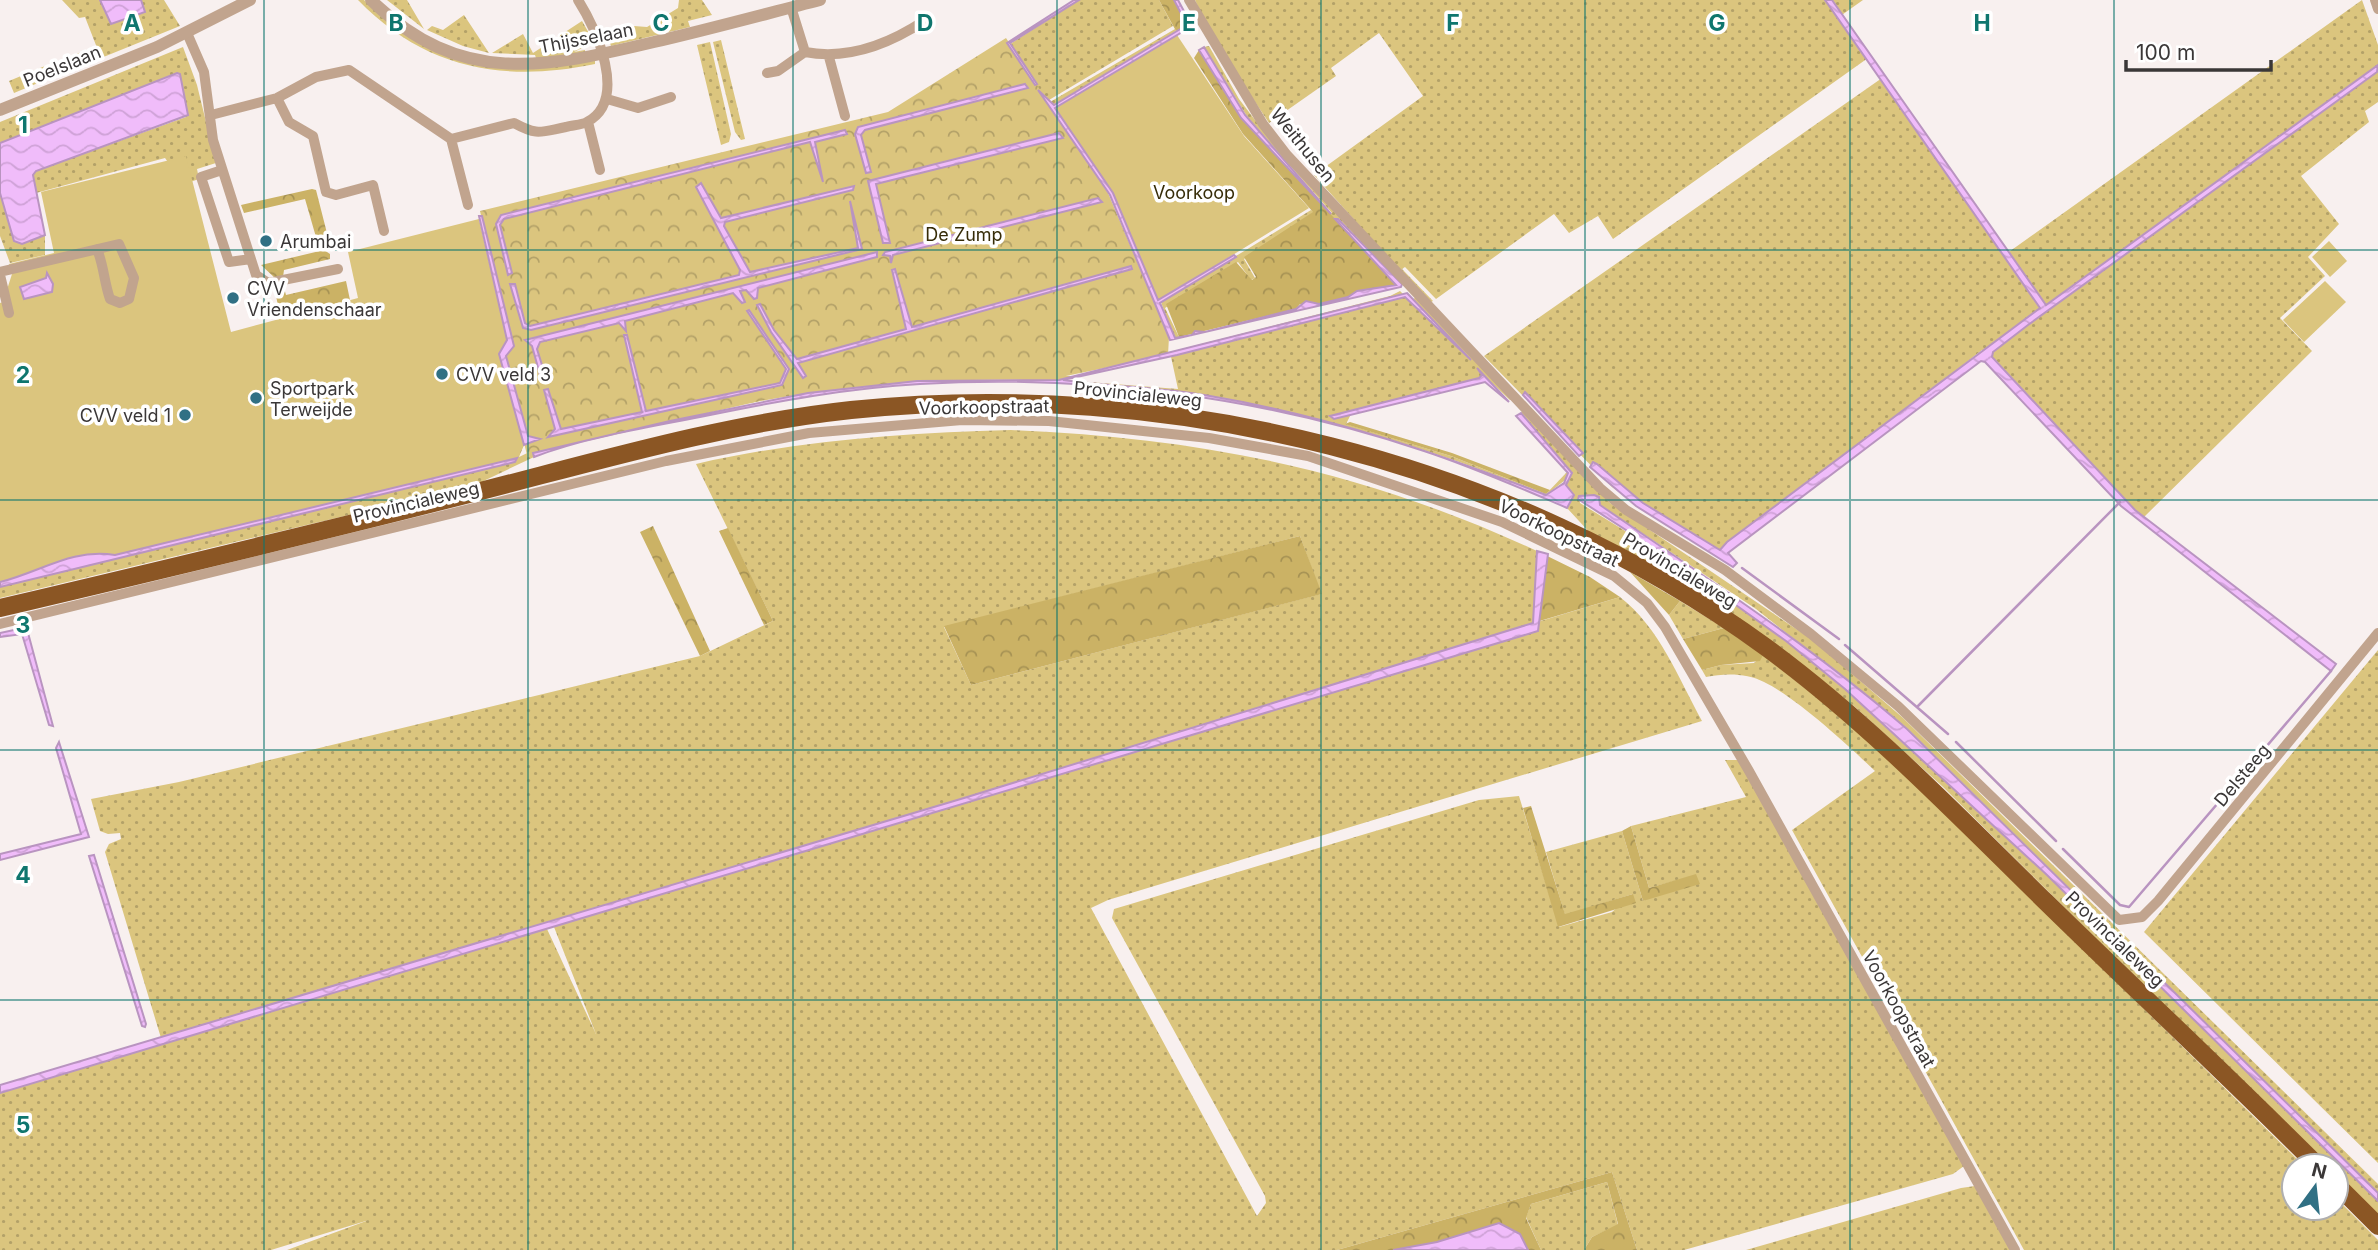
<svg xmlns="http://www.w3.org/2000/svg" width="2378" height="1250" font-family="Inter,sans-serif">
  <defs>
    <pattern id="grass-dots" width="8" height="8" patternUnits="userSpaceOnUse" patternTransform="scale(1.75)"><rect width="8" height="8" fill="#dbc57e"/><path d="M2 2h.1M6 6h.1" fill="none" stroke="#b3a168" stroke-width="1.8" stroke-linecap="round"/></pattern>
    <pattern id="forest-crowns" width="20" height="18" patternUnits="userSpaceOnUse" patternTransform="scale(1.75)"><rect width="20" height="18" fill="#cbb265"/><path d="M2 6a3 3 0 1 1 6 0M12 15a3 3 0 1 1 6 0" fill="none" stroke="#a69254"/></pattern>
    <pattern id="park-crowns" width="20" height="18" patternUnits="userSpaceOnUse" patternTransform="scale(1.75)"><rect width="20" height="18" fill="#dbc57e"/><path d="M2 6a3 3 0 1 1 6 0M12 15a3 3 0 1 1 6 0" fill="none" stroke="#b3a168"/></pattern>
    <pattern id="water-waves" width="16" height="10" patternUnits="userSpaceOnUse" patternTransform="scale(1.75)"><rect width="16" height="10" fill="#f0bcfa"/><path d="M0 5q4-4 8 0t8 0" fill="none" stroke="#cfa2d7"/></pattern>
  </defs>
  <rect width="100%" height="100%" fill="#f8f0ef"/>
  <path fill="url(#grass-dots)" fill-rule="evenodd" d="M62 0H100L111 24 145 12 141 0H164L180 26 101 58 85 17 79 18Z
    M358 0H364L380 15 486 65 595 61V64C504 83 425 69 358 0Z
    M387 0H407L424 29Z
    M679 0H702L712 15 688 21 690 27 611 46 610 43 634 26 647 27 678 8Z
    M1079 0H1159L1173 26 1049 100 1038 90 1010 44Z
    M1195 0H1863L1839 17 1868 58 1613 239 1598 216 1569 233 1554 214 1436 299 1405 267 1402 269 1433 301 1429 303 1314 175 1423 96 1379 33 1331 68 1336 76 1269 123 1213 38Z
    M2362 0 2378 45V102L2365 111 2369 122 2301 176 2339 224 2308 257 2325 276 2280 318 2312 351 2143 518 2124 503 1982 350 1718 557 1612 487 1484 356 1882 78 2006 254Z
    M464 15 489 53 463 46 427 30 432 26 443 30Z
    M582 21 594 42 574 52 585 50V53L537 61 535 55 492 53 523 34 533 53Z
    M1175 29 1176 31 1054 106 1050 102Z
    M721 40 745 139 741 140 735 132 713 42Z
    M710 42 731 134 729 142 721 145 697 45Z
    M1209 46 1239 99 1271 141 1402 284 1339 219 1336 220 1338 222 1329 213H1332L1248 118 1204 47Z
    M183 47 197 85 216 163 197 169 199 179 184 184 165 158 36 193 33 174 36 171 186 117 187 109 177 73 0 143V122Z
    M89 49 94 61 57 76 53 63Z
    M45 66 50 78 14 93 9 81Z
    M0 193 14 241 22 244 45 235V255L10 263 0 236Z
    M1311 210 1314 212 1244 259 1255 278 1251 280 1238 262 1165 308 1179 337 1174 338 1161 302Z
    M1400 291 1470 360 1413 299 1417 297 1513 400H1510L1477 369 1482 375 1479 378 1331 416 1351 414 1346 424 1451 456 1546 494 1567 472 1569 477 1546 495C1303 395 1058 355 797 395 708 408 621 433 533 453L534 457 475 485 0 598V587L515 462 516 458 115 555 96 552 0 557 499 354 524 445 519 457 546 444 773 393 943 375 1073 376 1063 380 1178 389 1170 352 1390 296Z
    M1523 411 1610 503 1814 641 1902 717 2378 1184V1193L1910 731 1756 609 1600 505 1599 501 1579 496 1580 503 1722 591 1798 644 2064 891 2378 1201V1218L2336 1177V1166H2325L1942 786 1855 707 1818 677 1591 534 1567 508 1574 495 1566 485 1572 473 1521 413Z
    M1011 430C1202 438 1362 470 1537 551L1534 623 1620 597C1659 627 1679 679 1702 721L1108 900 1091 908 1257 1216 1266 1203 1265 1196 1112 918 1114 909 1479 800 1519 796 1559 927 1612 912 1633 894 1565 915 1546 852 1622 831 1643 901 1696 875 1649 888 1631 826 1746 797 1725 760H1740L1964 1166 1953 1174 1684 1250H1637L1612 1172 1337 1250H287L369 1220 271 1250H0V1093L547 929 596 1034 554 927 581 912 161 1038 105 852 109 844 121 839 120 833 108 834 100 831 91 799 179 782 700 656 773 621 696 464C800 440 905 433 1011 430ZM1300 536 1321 594 971 685 944 627Z
    M1680 601 1724 628 1683 639 1669 615Z
    M2378 650V1163L2144 932Z
    M1763 655 1867 737 2304 1166H2294V1208H2336V1198L2378 1240V1250H2024L1792 830 1875 771C1848 745 1797 698 1764 682 1747 673 1725 673 1706 677L1702 670 1721 665 1754 663Z
    M1607 1182 1618 1225 1592 1237 1584 1250H1541L1526 1217 1531 1204Z
    M1975 1186 2010 1250H1746L1961 1188Z"/>
  <path fill="url(#forest-crowns)" d="M1159 0H1174L1187 25 1176 31Z
    M1199 50 1241 118 1397 285 1357 291 1349 297 1319 304H1300L1296 309 1179 337 1166 304 1236 262 1252 280 1256 277 1244 257 1313 212 1243 134 1194 58Z
    M312 189 316 190 329 241 318 244 305 199 244 213 241 205Z
    M324 250 330 254V259L284 270 283 277 275 278 261 265Z
    M346 281 350 300 280 317 275 290 284 288 286 295Z
    M1350 422 1452 453 1550 490 1546 494 1451 456 1345 424Z
    M653 526 710 651 700 656 640 532Z
    M728 528 773 621 764 625 719 531Z
    M1300 536 1322 594 971 685 944 626Z
    M1537 551 1590 577 1620 597 1533 623Z
    M1630 572 1680 601 1669 615Z
    M1724 628 1763 655 1760 661 1721 665 1702 670 1683 639Z
    M1531 806 1565 914 1633 894 1636 903 1558 927 1523 808Z
    M1631 826 1649 888 1696 874 1700 884 1643 901 1622 831Z
    M1612 1172 1637 1250H1584L1592 1237 1618 1224 1607 1182 1531 1204 1526 1218 1541 1250H1528L1520 1234 1499 1223 1437 1242 1393 1250H1337Z"/>
  <path fill="url(#park-crowns)" d="M1006 38 1108 193 1169 337 1168 355 1056 378 997 377 799 392 527 455 502 354 510 341 480 211 888 112Z"/>
  <path fill="#dbc57e" d="M1177 35 1244 136 1309 208 1158 301 1113 193 1055 108Z
    M186 156 231 332 358 298 348 252 479 219 507 340 499 354 524 445 517 458 0 582V303L3 302 12 274 9 264 54 253 41 192Z
    M2329 241 2347 261 2330 277 2312 257Z
    M2325 281 2346 302 2304 342 2283 320Z"/>
  <path fill="url(#water-waves)" stroke="#b994c0" stroke-width="2" d="M100 0H141L145 12 111 24Z
    M1074 0H1079L1010 43 1037 84 1035 85 1007 43Z
    M1174 0H1178L1193 28H1189L1055 108 1113 193 1158 300 1234 255 1236 257 1160 303 1175 338 1192 335 1195 331 1205 332 1296 309 1306 301 1319 304 1348 297 1357 291 1396 285 1335 219H1338L1402 284 1401 287 1170 340 1110 195 1038 90 1054 105 1187 25Z
    M1825 0H1832L2046 305 2378 65 2377 72 2028 325 1993 352 1992 357 2135 510 2336 664 2331 671 2121 506 1985 362 1981 361 1728 553 1737 563 1733 567 1636 506 1590 467 1593 462 1597 464 1643 503 1720 550 1727 542 2040 308Z
    M1204 47 1245 115 1331 214 1241 118 1199 50Z
    M177 73 180 74 188 115 36 171 33 175 45 235 22 244 14 241 0 193V143Z
    M1025 84 1028 88 865 130 861 135 871 172 866 173 855 134 858 127Z
    M845 130 847 134 815 142 823 182 810 142 504 219 500 225 512 273 508 275 496 224 501 215Z
    M1059 133 1063 138 876 184 890 243H883L868 181Z
    M701 183 721 218 854 186 853 190 725 222 724 226 750 272 858 248 850 201 862 249 531 330 523 328 510 284H515L525 323 530 326 739 275 740 270 696 187Z
    M1098 198 1102 202 893 255 891 263 890 256 883 255 885 252Z
    M479 216H482L514 346 506 356 528 436 540 439 524 445 499 354 507 340Z
    M877 252V257L758 288 757 298 754 299 746 290 740 291 745 302 742 303 733 293 625 321 626 331 619 323 540 342 537 349 547 381 542 382 532 346 525 340Z
    M1131 266 1132 269 798 363 806 376 803 378 771 332 757 305 760 304 774 330 797 359 906 329 892 270 895 269 912 327Z
    M47 273 53 284 52 292 24 299 20 287 46 278Z
    M1407 293 1471 360 1405 297 1177 355 1063 380C1112 387 1161 387 1210 396 1328 416 1435 452 1546 495L1564 483 1568 473 1516 416 1521 413 1572 473 1566 485 1574 495 1567 508C1520 488 1473 467 1424 451 1263 397 1090 374 920 384 849 388 779 401 710 415 652 427 589 436 534 457L533 453 670 421 808 393 917 381 1059 380Z
    M749 310 789 369 782 385 548 437 555 429 544 390 548 389 561 429 642 412 624 335H627L646 411 780 383 786 369 747 311Z
    M1477 368 1509 402 1485 382 1334 419 1330 416 1479 378 1482 375Z
    M1525 392 1583 453 1579 456 1523 395Z
    M517 458 515 462 0 587V582C41 572 71 548 115 555Z
    M1594 495 1599 497 1600 505C1705 577 1810 645 1907 729L2378 1193V1201L2047 875 1845 689 1786 641 1683 567 1578 499 1579 496Z
    M1537 551 1548 554 1538 631 0 1093V1085L964 798 1533 623Z
    M23 628 27 629 53 726 49 725 22 634 0 637V633Z
    M59 742 89 837 0 860V854L81 834 56 748Z
    M94 855 146 1024 145 1027 142 1026 89 856Z
    M1499 1223 1520 1234 1528 1250H1393L1437 1242Z"/>
  <g fill="none" stroke-linecap="round" stroke-linejoin="round">
    <path stroke="#b994c0" stroke-width="2.5" d="M1742 568 1839 639
      M1845 645 1948 734
      M1918 706 2120 502
      M1956 742 2056 841
      M2063 849 2120 905 2129 907 2331 671"/>
    <path stroke="#c1a48e" stroke-width="10" d="M1189 0 1263 124 1287 155 1600 488 1626 510 1725 570 1811 634 1898 706 2119 920 2142 917 2158 901 2378 633
      M2375 0 2378 9
      M791 7 805 52C847 60 889 44 924 21
      M187 33 204 72 213 140 256 275 268 283 338 269
      M829 57 845 116
      M767 73 778 71 805 52
      M277 98 289 122 313 136 326 192 336 195 373 185 384 231
      M607 99 638 108 671 97
      M211 115 277 98 316 77 349 70 451 139 514 123C538 136 540 132 566 127 572 125 582 125 587 122 629 100 596 28 578 0
      M588 122 600 170
      M451 139 468 205
      M222 170 201 177 229 262 251 259
      M0 272 119 244 134 278 129 299 120 303 110 299C104 282 104 266 97 249
      M0 275 9 313
      M0 624 666 461 809 433 962 420 1049 421 1209 438 1308 456 1502 522 1614 576 1647 603 1665 627 1749 771 2015 1250"/>
    <path stroke="#c1a48e" stroke-width="12" d="M371 0C460 87 545 68 654 42 710 29 765 14 820 0
      M0 110 157 47 250 0"/>
    <path stroke="#8b5624" stroke-width="18" d="M0 608C157 571 313 534 469 494 595 462 722 424 851 410 1166 377 1510 460 1767 648 1868 722 1957 815 2046 902 2137 991 2229 1077 2318 1166
      M2336 1184 2378 1226"/>
  </g>
  <path fill="none" stroke="#0f766e" stroke-width="2" stroke-opacity="0.55" d="M264 0V1250M528 0V1250M793 0V1250M1057 0V1250M1321 0V1250M1585 0V1250M1850 0V1250M2114 0V1250M0 250H2378M0 500H2378M0 750H2378M0 1000H2378"/>
  <g fill="#307084" stroke="#fff" stroke-width="2.5">
    <circle cx="266" cy="241" r="7"/>
    <circle cx="233" cy="298" r="7"/>
    <circle cx="442" cy="374" r="7"/>
    <circle cx="256" cy="398" r="7"/>
    <circle cx="185" cy="415" r="7"/>
  </g>
  <g text-anchor="middle" dominant-baseline="central" stroke-width="7" stroke-linejoin="round" paint-order="stroke">
    <g font-size="18" fill="#3a3737" stroke="#fff">
      <text transform="translate(586 38) rotate(-11)">Thijsselaan</text>
      <text transform="translate(62 66) rotate(-22)">Poelslaan</text>
      <text transform="translate(1303 145) rotate(51)">Weithusen</text>
      <text transform="translate(1138 394) rotate(6)">Provincialeweg</text>
      <text transform="translate(984 407) rotate(-1)">Voorkoopstraat</text>
      <text transform="translate(416 502) rotate(-13)">Provincialeweg</text>
      <text transform="translate(1559 533) rotate(26)">Voorkoopstraat</text>
      <text transform="translate(1680 570) rotate(31)">Provincialeweg</text>
      <text transform="translate(2242 775) rotate(-50)">Delsteeg</text>
      <text transform="translate(2115 939) rotate(44)">Provincialeweg</text>
      <text transform="translate(1899 1009) rotate(61)">Voorkoopstraat</text>
    </g>
    <g font-size="18" fill="#362c08" stroke="#fff">
      <text x="1194" y="192">Voorkoop</text>
      <text x="964" y="234">De Zump</text>
    </g>
    <g font-size="18" fill="#3a3737" stroke="#fff" text-anchor="start">
      <text x="280" y="241">Arumbai</text>
      <text x="247" y="288">CVV<tspan x="247" dy="21">Vriendenschaar</tspan></text>
      <text x="456" y="374">CVV veld 3</text>
      <text x="270" y="388">Sportpark<tspan x="270" dy="21">Terweijde</tspan></text>
      <text x="171" y="415" text-anchor="end">CVV veld 1</text>
    </g>
  </g>
  <g font-size="23" text-anchor="middle" font-weight="bold" fill="#0f766e" stroke="#fff" stroke-width="7" stroke-linejoin="round" paint-order="stroke">
    <text x="132" y="31">A</text>
    <text x="396" y="31">B</text>
    <text x="661" y="31">C</text>
    <text x="925" y="31">D</text>
    <text x="1189" y="31">E</text>
    <text x="1453" y="31">F</text>
    <text x="1717" y="31">G</text>
    <text x="1982" y="31">H</text>
    <text x="23" y="133">1</text>
    <text x="23" y="383">2</text>
    <text x="23" y="633">3</text>
    <text x="23" y="883">4</text>
    <text x="23" y="1133">5</text>
  </g>
  <g transform="translate(2315 1187) rotate(15)"><circle r="33" fill="#ffffff" stroke="#b0afaf" stroke-width="2"/>
  <path d="M0-5L12 26L0 18L-12 26Z" fill="#307084"/>
  <text y="-10" font-size="19" font-weight="bold" text-anchor="middle" fill="#3a3737">N</text>
  </g>
  <path d="M2126 60v10h145v-10" fill="none" stroke="#3a3737" stroke-width="3.5"/>
  <text x="2136" y="60" font-size="21" fill="#3a3737" stroke="#ffffff" stroke-width="5" paint-order="stroke">100 m</text>
</svg>
